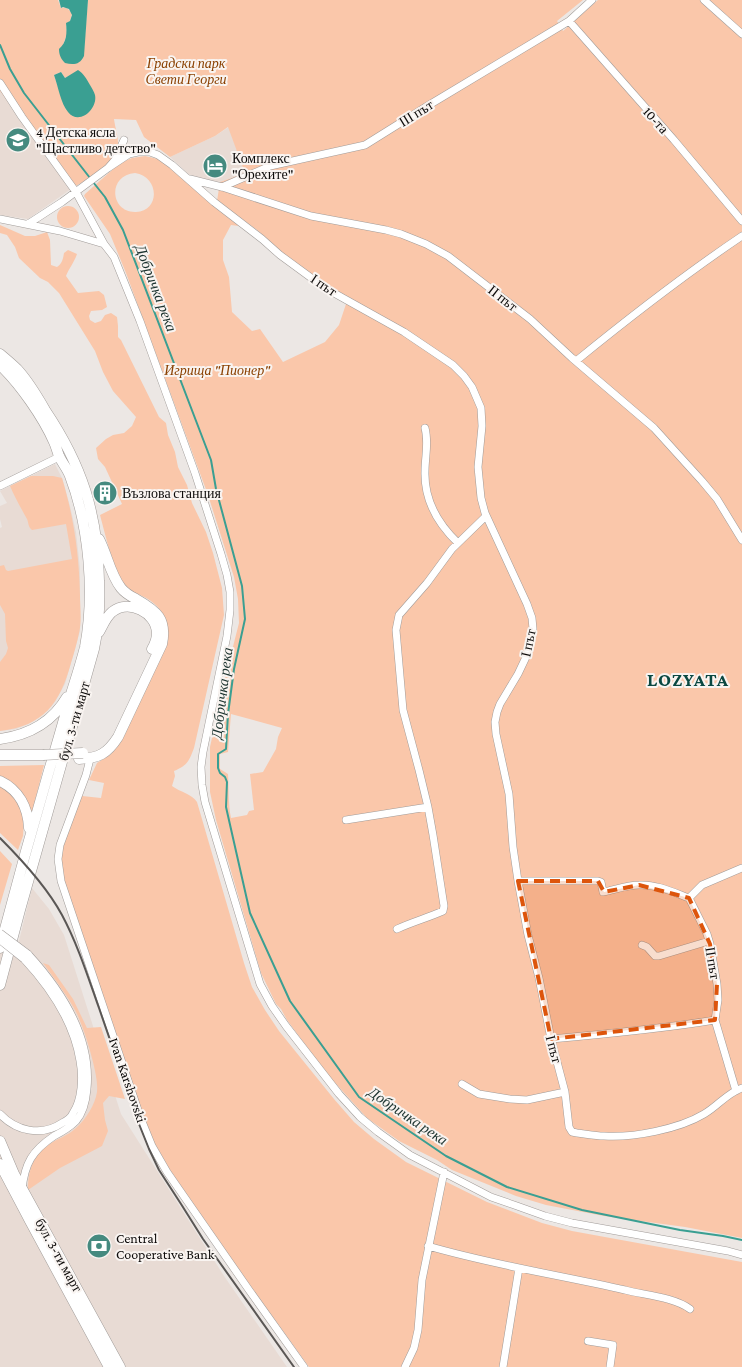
<svg xmlns="http://www.w3.org/2000/svg" width="742" height="1367" font-family="'Crimson Pro',serif">
  <rect width="100%" height="100%" fill="#ece7e4"/>
  <path fill="#e8dbd4" d="M0 91 71 189 28 219 0 215Z
    M229 127 245 173 220 182 194 179 170 157 215 136Z
    M55 464 62 478 70 506 76 532 80 568V631L65 684 55 702 47 711 32 722 16 729 0 731V528L2 527 0 519V506L7 503 0 491Z
    M32 888 49 909 64 935 121 1114 224 1276 287 1367H0V945L15 957Z"/>
  <path fill="#fac7aa" fill-rule="evenodd" d="M0 0H58L61 8C66 6 70 10 72 14L70 21 66 24 67 34 63 45 84 49 88 0H583L557 21 563 31 598 0H700L742 37V1238L685 1227 604 1216 546 1205 516 1196 452 1170 437 1160 399 1141 367 1118 327 1074 287 1020 281 1009 276 1004 261 973 216 820 210 792V747L225 678 239 623 238 599 234 577 208 495 126 273 110 234 84 196 85 194 120 163 132 158 145 156 158 159 172 167 239 226 231 225 223 240V260L229 277 232 312 252 331 260 329 283 362 325 342 339 325 346 304 350 298 332 289 286 256 257 230 217 201 220 182 245 173 228 127 215 136 170 157 144 137 136 120 114 119C115 127 118 136 118 143 117 166 87 179 71 189L0 91ZM61 72 65 78 71 75 66 110 54 75ZM135 173C160 177 160 211 136 212 110 213 107 175 135 173ZM231 714 282 728 278 737 276 749 263 772 250 774 254 810 249 811 247 815 231 818C228 803 229 789 228 774L220 769V754L228 752Z
    M708 0H742V31Z
    M57 217a11 11 0 1 1 22 0a11 11 0 1 1-22 0Z
    M0 225 25 236H35L47 232 50 240 51 265 57 267C62 264 63 259 64 253L68 250 77 254C74 263 69 268 66 276L78 293 99 291 104 295 107 307 102 310 91 311 89 316 90 320 95 323 101 321 105 315 111 313 117 317 118 326V337L121 340 159 417 166 423 168 435 175 452 178 467 187 485 192 503 206 532 213 553 222 588 224 615 194 748C189 761 188 765 174 771L175 776 172 786C180 792 192 794 197 802L244 963 252 987 265 1010 279 1031 334 1099 354 1122 374 1139 406 1162 487 1202 542 1223 572 1231 742 1262V1367H309L252 1288 170 1170 155 1144 144 1118 63 881 61 859 63 846 82 796 101 798 104 783 89 780 97 763 111 754 117 747 166 647C171 624 164 606 142 596 137 593 130 592 126 587 114 574 105 533 100 515L122 504 105 467 98 459 96 448 106 439 113 435 124 433 132 426 136 417 113 391 103 372 95 351 59 293 48 282 40 278 19 258 15 247 7 235 0 233Z
    M31 476H53L62 478C74 518 79 554 80 595 80 607 82 621 79 633 77 643 74 653 71 663 60 703 44 726 0 731V662L6 654 8 648 6 641 5 614 0 605V566L4 565 6 570 8 571 72 559 66 524 32 530C28 527 29 524 27 519 21 508 15 498 10 486Z
    M44 765 32 813C25 794 19 784 0 776V766Z
    M0 786 10 792 21 808 24 820 23 836 18 850 0 833Z
    M0 851 12 864 0 905Z
    M43 963 49 965 73 999 87 1028 101 1027 125 1099 109 1096 103 1103 105 1120 108 1131 102 1146 60 1168 28 1190C28 1172 32 1157 47 1146 56 1139 68 1136 76 1128 86 1119 95 1105 97 1092 98 1082 95 1071 93 1062 89 1046 84 1029 77 1014 68 996 55 980 43 963Z"/>
  <path fill="#3a9f92" d="M59 0H88L84 56C80 65 73 65 65 63 61 59 59 55 59 49 67 42 67 33 66 23L70 21 72 15 69 9 63 7 61 8Z
    M78 70C84 74 86 78 90 85 92 88 94 92 95 95 98 109 79 126 68 112 61 104 58 86 54 75L61 72 65 78Z"/>
  <g fill="none" stroke-linecap="round" stroke-linejoin="round">
    <path stroke="#3a9f92" stroke-width="2" d="M0 45 10 69 24 93 90 178
      M93 182 105 197 123 230 211 460 216 489 242 586 245 619 234 669 228 714 226 749 218 754V768L220 773 225 777 227 782 226 807 250 913 290 1001 359 1097 446 1156 507 1187 582 1210 680 1230 723 1236 742 1240"/>
    <defs>
      <path id="minor" d="M704 0 742 34
        M569 21 674 140 742 221
        M0 83 22 117 76 192 104 244 114 257 140 321 195 473 221 554 227 575 230 592V610L227 636 203 752 201 767 202 785 205 802 260 984 272 1006 286 1026 339 1094 360 1117 378 1132 410 1155 491 1197 517 1206 545 1216 572 1223 728 1251 742 1255
        M108 168 129 154 138 152H150L158 155 172 165 214 202 262 239 280 255 325 288 404 332 453 365 464 376 472 387 481 408 482 426 478 467 481 498 485 513 527 604 532 618 533 629 527 655 518 674 500 704 497 712 495 722 496 734 509 794 513 847 518 881 528 935 539 978 551 1039 565 1092 569 1127 572 1132 577 1133C586 1134 595 1136 604 1136 633 1138 679 1129 704 1114 718 1106 727 1093 742 1088
        M190 179 222 187 311 216 386 230 401 234 426 244 448 256 530 319 572 358 654 428 702 481 717 499 742 540
        M222 187 270 166 365 145 429 105 569 21 592 0
        M0 219 60 231 104 244
        M28 224 62 202 108 168 115 160 124 140
        M576 361C630 317 684 275 742 236
        M425 428C429 443 425 456 425 471 424 500 437 523 458 543
        M0 486 59 457
        M90 759 86 775 60 845 58 859 61 881 141 1119 152 1146 167 1172 249 1290 304 1367
        M346 820 428 807
        M518 881H598L601 882 603 892C615 890 627 885 639 885 656 884 673 892 689 898
        M397 929C412 922 427 918 443 911L444 906 433 835 428 807 419 770 403 710 396 630 399 615 427 583 452 549 486 516
        M642 945 647 947 655 956H659L709 941
        M551 1039C606 1034 661 1029 715 1020
        M462 1084 479 1094 510 1099 527 1100 565 1092
        M736 1091 715 1020 718 1000 717 984 710 944 707 934 689 898 702 885 742 868
        M0 1114C16 1131 41 1137 62 1123 66 1121 71 1118 73 1113 82 1100 83 1077 80 1061 74 1023 50 987 24 959
        M22 1189C25 1163 32 1151 54 1136 62 1132 70 1127 76 1121 84 1112 86 1101 87 1089 92 1037 62 991 28 954
        M428 1246C493 1265 559 1275 625 1290 644 1295 674 1297 690 1309
        M588 1341 613 1345 610 1367
        M405 1367 414 1348 418 1330 422 1280 444 1172
        M503 1367 519 1268"/>
      <path id="secondary" d="M0 354C6 359 12 364 17 369 28 381 37 396 45 410 82 465 98 514 99 581 100 604 99 626 94 649L20 910 0 985
        M0 365C20 384 43 417 54 442 56 446 57 451 59 456 62 463 67 468 70 476 89 526 95 593 85 647 81 663 76 678 71 694 64 720 56 747 48 774 31 832 15 890 0 948
        M99 632C103 625 106 617 112 612 129 599 156 612 157 633 157 639 155 644 152 649
        M0 739C29 735 52 723 67 697
        M0 755H43
        M79 759C99 758 107 754 118 737L162 644C167 619 157 611 136 599 130 596 125 593 121 588 110 574 107 554 99 539
        M0 781C19 790 28 808 29 828
        M0 1141 14 1174 120 1367
        M0 1164 30 1221 109 1367"/>
    </defs>
    <use href="#minor" stroke="#a19c99" stroke-width="8"/>
    <use href="#secondary" stroke="#a19c99" stroke-width="11"/>
    <use href="#minor" stroke="#fff" stroke-width="7"/>
    <use href="#secondary" stroke="#fff" stroke-width="10"/>
    <path stroke="#5a5755" stroke-width="2" d="M0 838C23 861 47 887 62 915 78 945 88 977 99 1008 112 1046 126 1085 139 1124L149 1149 159 1170 181 1204 203 1239 294 1367"/>
    <defs>
      <path id="minor-bridge" d="M0 933 28 954
        M0 940 24 959"/>
      <path id="secondary-bridge" d="M43 755 83 753"/>
    </defs>
    <use href="#minor-bridge" stroke="#a19c99" stroke-width="8" stroke-linecap="butt"/>
    <use href="#secondary-bridge" stroke="#a19c99" stroke-width="11" stroke-linecap="butt"/>
    <use href="#minor-bridge" stroke="#fff" stroke-width="7"/>
    <use href="#secondary-bridge" stroke="#fff" stroke-width="10"/>
  </g>
  <path fill="#dd550c" fill-opacity="0.2" stroke="#dd550c" stroke-width="4" stroke-dasharray="10 6" stroke-linejoin="round" d="M518 881H598L604 892 639 885 689 898 710 944 717 984 715 1020 551 1039Z"/>
  <defs>
    <symbol id="school-disc" viewBox="-11 -11 22 22"><circle r="9.5" fill="#458a7f" stroke="#f9f4f1"/><path d="M0-5L7-2L0 1L-7-2ZM-4 1L0 2.5L4 1V4Q0 6-4 4Z" fill="#fff"/></symbol>
    <symbol id="hotel-disc" viewBox="-11 -11 22 22"><circle r="9.5" fill="#458a7f" stroke="#f9f4f1"/><path d="M-6-4.5h1.5V1H6V5H4.5V3h-9V5H-6ZM-4 0a1.8 1.8 0 1 1 3.6 0ZM.5 0V-2.5h3Q6-2.5 6 0Z" fill="#fff"/></symbol>
    <symbol id="building-disc" viewBox="-11 -11 22 22"><circle r="9.5" fill="#458a7f" stroke="#f9f4f1"/><path d="M-4-6H4V6H1V3H-1V6H-4ZM-2.5-4.3h1.7v1.8h-1.7ZM.8-4.3h1.7v1.8H.8ZM-2.5-1h1.7V.8h-1.7ZM.8-1h1.7V.8H.8Z" fill="#fff"/></symbol>
    <symbol id="bank-disc" viewBox="-11 -11 22 22"><circle r="9.5" fill="#458a7f" stroke="#f9f4f1"/><path d="M-6-4H6V4H-6ZM0-2.3a2.3 2.3 0 1 0 0 4.6a2.3 2.3 0 1 0 0-4.6Z" fill="#fff"/></symbol>
  </defs>
  <g fill-rule="evenodd">
    <use href="#school-disc" x="4" y="126" width="28" height="28"/>
    <use href="#hotel-disc" x="201" y="152" width="28" height="28"/>
    <use href="#building-disc" x="91" y="479" width="28" height="28"/>
    <use href="#bank-disc" x="85" y="1232" width="28" height="28"/>
  </g>
  <g text-anchor="middle" dominant-baseline="central" stroke-width="4" stroke-linejoin="round" paint-order="stroke">
    <g font-size="14" font-style="italic" fill="#8a4001" stroke="#f9f4f1">
      <text x="186" y="63">Градски парк<tspan x="186" dy="16">Свети Георги</tspan></text>
      <text x="217" y="370">Игрища "Пионер"</text>
    </g>
    <g font-size="14" fill="#0d0b0a" stroke="#f9f4f1">
      <text transform="translate(416 113) rotate(-32)">ІІІ път</text>
      <text transform="translate(656 120) rotate(48)">10-та</text>
      <text transform="translate(324 285) rotate(34)">І път</text>
      <text transform="translate(503 298) rotate(38)">ІІ път</text>
      <text transform="translate(528 643) rotate(-78)">І път</text>
      <text transform="translate(74 721) rotate(-74)">бул. 3-ти март</text>
      <text transform="translate(713 963) rotate(80)">ІІ път</text>
      <text transform="translate(554 1049) rotate(75)">І път</text>
      <text transform="translate(128 1080) rotate(71)">Ivan Karshovski</text>
      <text transform="translate(59 1255) rotate(61)">бул. 3-ти март</text>
    </g>
    <g font-size="14" fill="#0d0b0a" stroke="#f9f4f1" text-anchor="start">
      <text x="36" y="132">4 Детска ясла<tspan x="36" dy="16">"Щастливо детство"</tspan></text>
      <text x="232" y="158">Комплекс<tspan x="232" dy="16">"Орехите"</tspan></text>
      <text x="122" y="493">Възлова станция</text>
      <text x="116" y="1238">Central<tspan x="116" dy="16">Cooperative Bank</tspan></text>
    </g>
    <g font-size="15" font-style="italic" fill="#1c332f" stroke="#f9f4f1">
      <text transform="translate(156 288) rotate(69)">Добричка река</text>
      <text transform="translate(222 693) rotate(-83)">Добричка река</text>
      <text transform="translate(408 1116) rotate(34)">Добричка река</text>
    </g>
    <g font-size="19" font-weight="bold" letter-spacing="1" fill="#0b4841" stroke="#f9f4f1">
      <text x="688" y="679">LOZYATA</text>
    </g>
  </g>
</svg>
